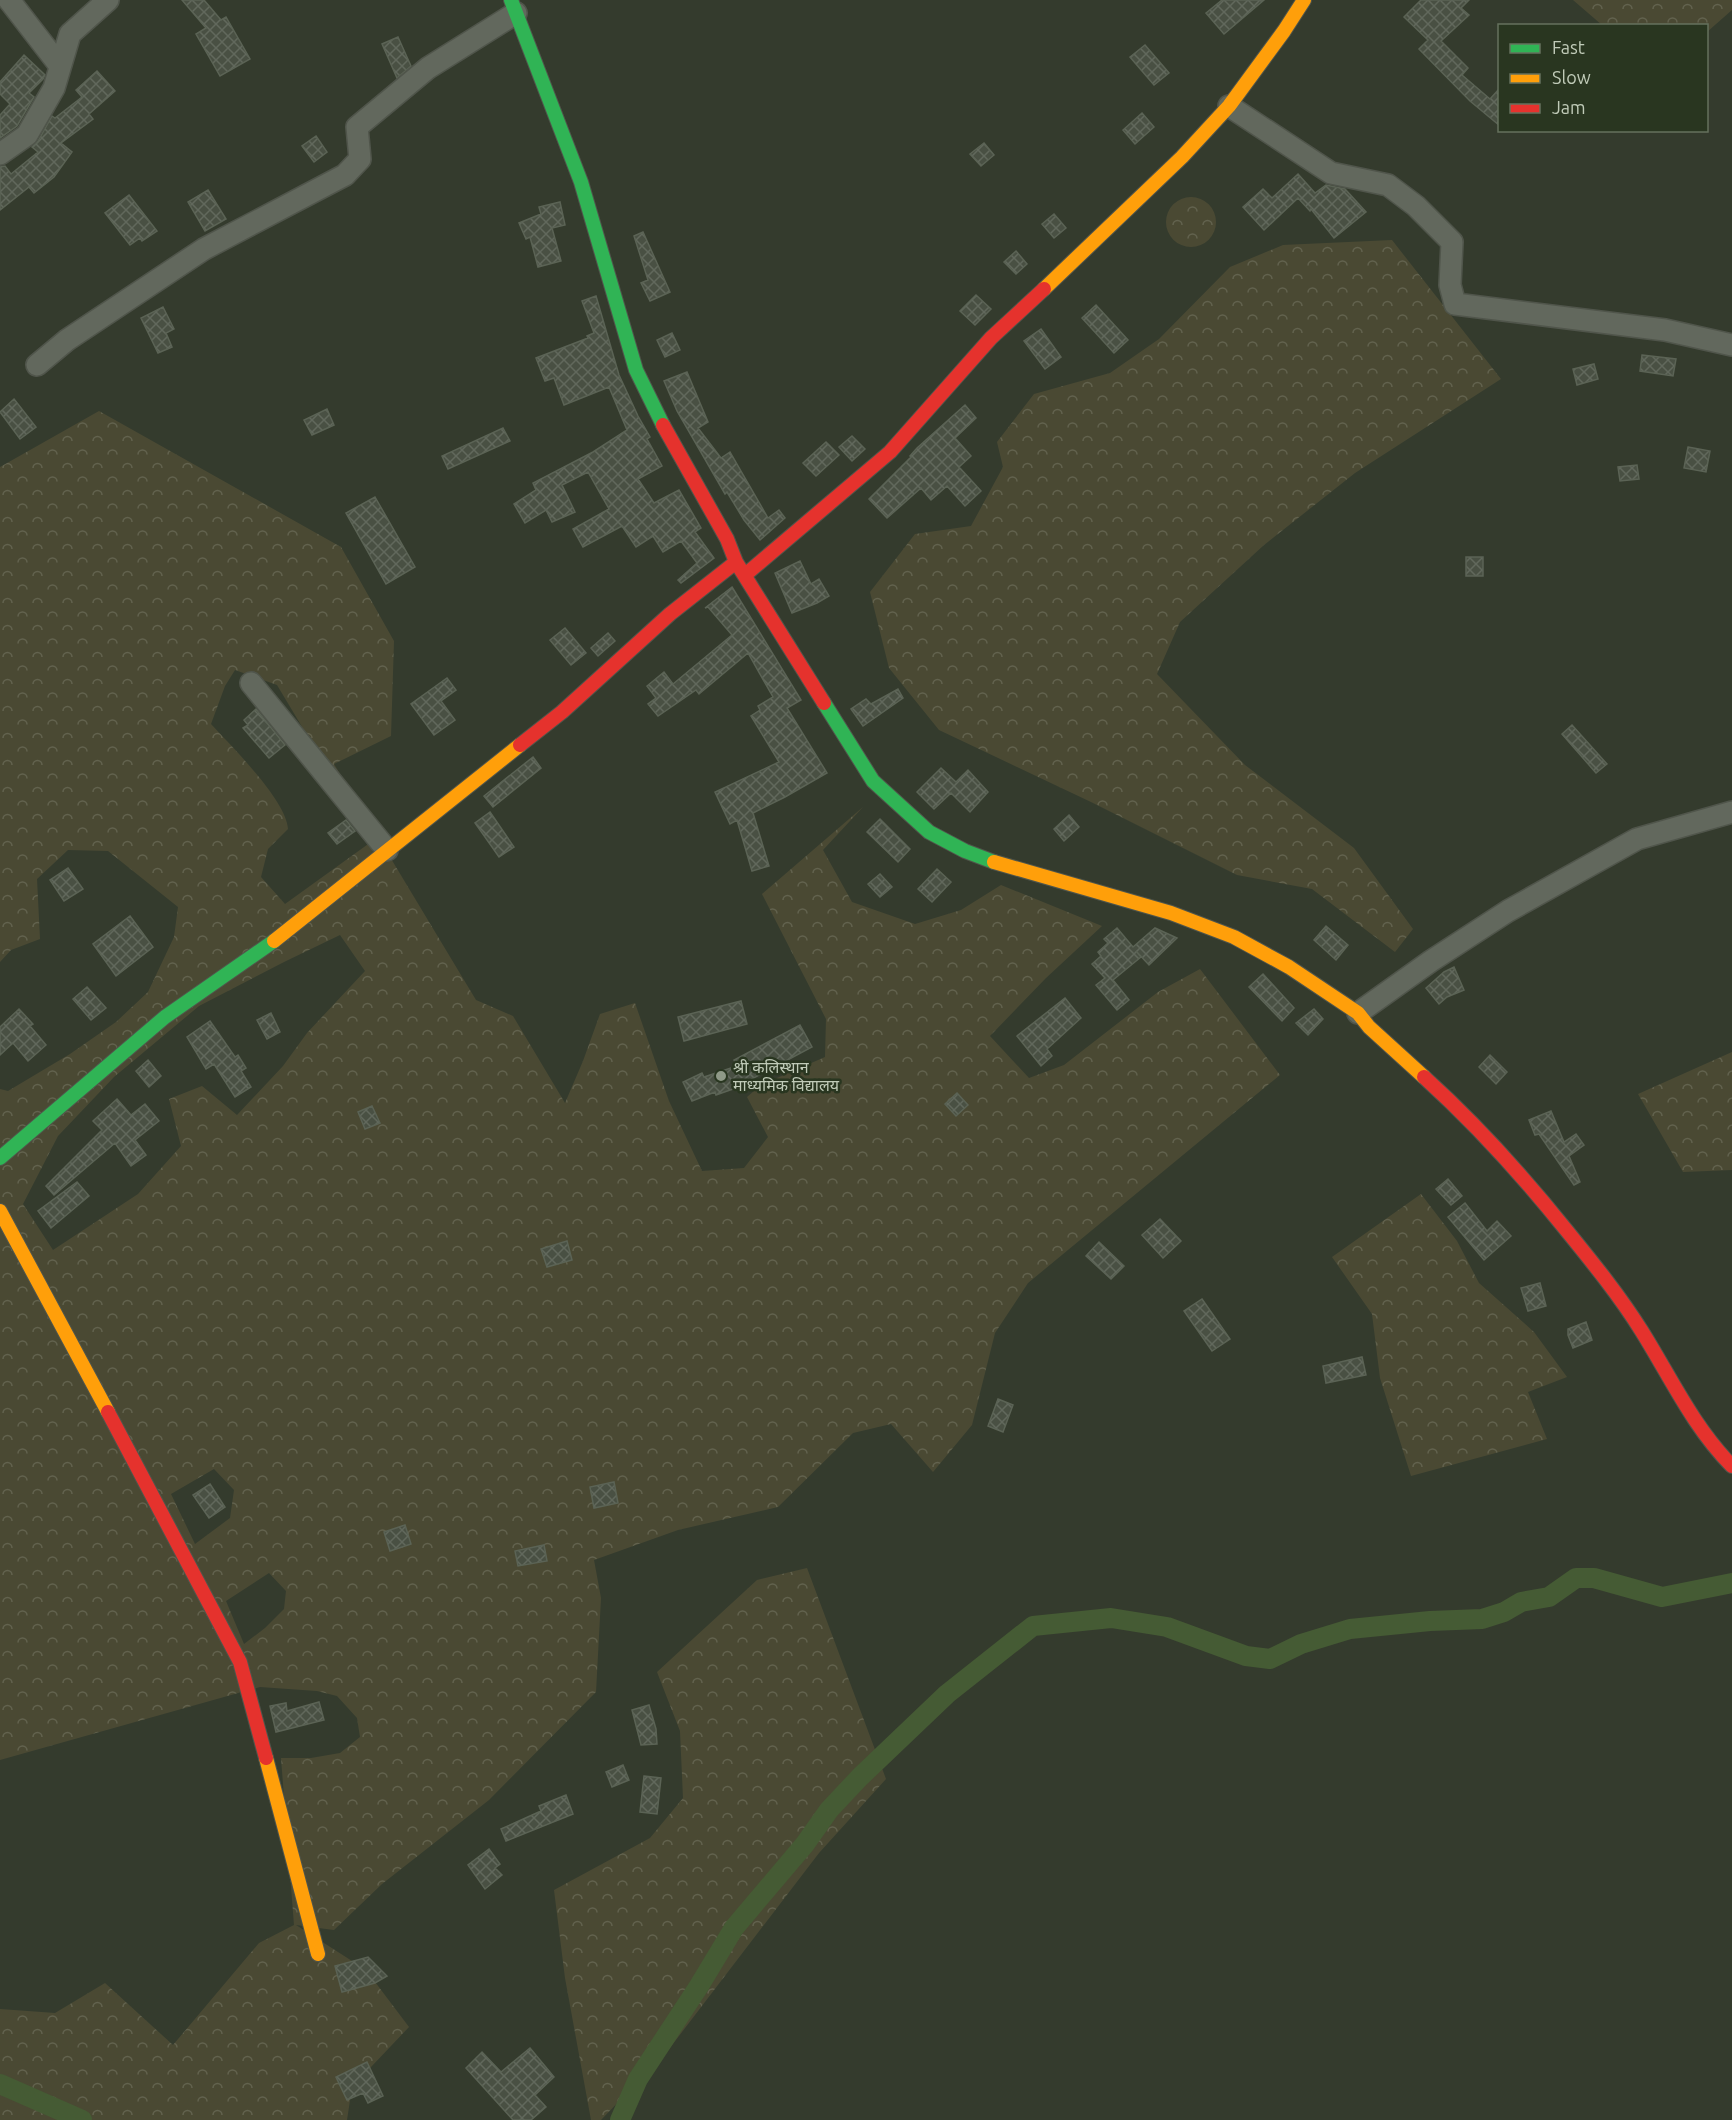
<svg xmlns="http://www.w3.org/2000/svg" width="1732" height="2120" font-family="Ubuntu,'Noto Sans Devanagari',sans-serif">
  <defs>
    <pattern id="forest-crowns" width="20" height="18" patternUnits="userSpaceOnUse" patternTransform="scale(1.5)"><rect width="20" height="18" fill="#4a4933"/><path d="M2 6a3 3 0 1 1 6 0M12 15a3 3 0 1 1 6 0" fill="none" stroke="#62624e"/></pattern>
    <pattern id="building-cross-hatch" width="8" height="8" patternUnits="userSpaceOnUse" patternTransform="scale(1.5)"><rect width="8" height="8" fill="#495043"/><path d="M0 0l8 8M0 8l8-8" fill="none" stroke="#61685c"/></pattern>
  </defs>
  <rect width="100%" height="100%" fill="#343b2d"/>
  <path fill="url(#forest-crowns)" fill-rule="evenodd" d="M1573 0H1732V10L1707 32 1706 26 1602 25Z
    M1166 222a25 25 0 1 1 50 0a25 25 0 1 1-50 0Z
    M1392 240 1501 379 1355 473 1264 545 1180 622 1157 674 1245 765 1354 848 1413 929 1395 952 1312 889 1237 875 1091 802 939 730 889 668 870 592 915 534 971 526 1003 467 997 442 1034 394 1110 373 1159 339 1230 267 1283 245Z
    M99 411 341 547 394 641 391 736 334 764 476 1000 513 1016 565 1103 583 1061 600 1014 635 1003 669 1101 702 1171 744 1168 768 1137 747 1097 761 1085 825 1057 826 1019 762 894 863 807 823 850 852 902 915 924 961 910 1001 885 1102 926 1046 978 990 1036 1029 1078 1064 1065 1158 992 1200 969 1280 1075 1028 1283 995 1333 972 1425 933 1472 891 1424 853 1433 778 1507 678 1530 594 1560 601 1598 596 1692 489 1800 382 1884 334 1930 296 1925 366 1970 409 2027 352 2087 347 2120H0V2009L55 2013 105 1983 173 2045 259 1943 294 1925 281 1758H311L340 1753 360 1737 357 1718 337 1696 317 1691 260 1687 0 1760V1089L8 1091 70 1054 116 1022 148 992 174 937 178 907 108 851 68 850 37 879 40 939 11 950 0 962V467ZM235 670 277 685 371 842 285 904 261 877 268 849 288 829C286 800 232 747 211 724L225 686ZM340 935 365 971 307 1033 283 1066 237 1115 202 1086 169 1099 181 1146 138 1194 53 1250 23 1204 58 1136 114 1077 199 1006 284 962ZM214 1469 234 1490 230 1518 195 1544 171 1494ZM269 1573 286 1591 284 1609 265 1628 244 1644 226 1601Z
    M1732 1052V1170L1683 1172 1638 1094Z
    M1421 1194 1457 1241 1479 1283 1534 1332 1567 1377 1528 1392 1547 1439 1411 1476 1380 1378 1372 1314 1332 1257Z
    M807 1568 886 1779 819 1853 669 2049 601 2120H591L565 1978 554 1890 650 1838 683 1798 680 1731 657 1672 757 1580Z"/>
  <g fill="none" stroke-linecap="round" stroke-linejoin="round">
    <path stroke="#455b34" stroke-width="20" d="M0 2084 82 2120
      M620 2120 638 2079 699 1986 734 1928 805 1844 829 1810 860 1777 947 1694 1033 1626 1111 1618 1167 1627 1246 1656 1270 1659 1301 1644 1350 1629 1430 1621 1482 1619 1504 1612 1521 1602 1549 1597 1576 1578H1594L1662 1597 1732 1583"/>
  </g>
  <path fill="url(#building-cross-hatch)" stroke="#5b6355" stroke-width="1.5" d="M182 0H204L221 20 226 17 250 59 220 76 196 34 206 28Z
    M1222 0H1264L1224 34 1206 13Z
    M1421 0H1469L1461 8 1469 15 1441 41 1468 68 1462 75 1490 99 1500 88V126L1470 101 1419 49 1428 40 1404 17Z
    M398 37 411 66 397 78 382 44Z
    M1145 45 1169 73 1154 85 1130 57Z
    M24 55 45 75 43 79 29 93 34 97 17 126 0 138V115L10 104 0 94V82Z
    M97 71 115 91 89 114 93 119 61 143 72 152 54 177 34 193 29 187 0 210V167L5 166 11 174 38 152 32 147 38 141 52 116 55 118 82 97 76 90Z
    M1142 113 1154 127 1135 144 1123 130Z
    M316 136 327 152 314 162 302 146Z
    M984 143 994 155 981 166 970 154Z
    M1298 174 1315 193 1326 185 1345 189 1366 212 1334 238 1311 209 1310 211 1298 198 1264 230 1243 207 1263 189 1272 198Z
    M208 190 226 219 205 231 188 202Z
    M129 195 157 231 142 241 140 238 130 245 105 213Z
    M560 202 565 225 552 228 561 261 538 267 530 237 526 239 519 223 541 214 539 207Z
    M1054 214 1066 228 1054 238 1042 224Z
    M643 232 670 292 650 301 641 283 648 280 634 236Z
    M1016 251 1027 264 1016 274 1004 262Z
    M976 295 991 309 975 325 960 311Z
    M596 296 619 375 638 416 650 437 647 439 662 466 638 479 654 503 679 490 701 528 695 532 714 558 681 583 678 580 697 563 681 541 663 552 653 536 636 547 622 526 583 547 573 529 609 509 588 472 562 485 575 512 552 522 546 510 525 523 514 504 536 490 533 483 593 452 627 430 609 387 564 405 554 378 545 381 536 358 588 338 587 336 594 333 582 301Z
    M1096 305 1128 340 1114 353 1082 318Z
    M163 307 174 329 166 333 172 347 158 353 141 318Z
    M1041 329 1061 357 1045 369 1024 341Z
    M672 333 680 350 665 357 657 340Z
    M1642 355 1676 359 1673 376 1640 371Z
    M1594 364 1598 379 1577 385 1573 369Z
    M687 372 708 422 698 428 721 458 730 452 768 518 779 510 785 518 760 540 744 520 727 492 725 494 677 411 664 381Z
    M14 399 36 427 20 439 0 412Z
    M965 405 976 418 955 438 971 456 959 467 981 491 965 506 947 486 931 500 921 488 887 518 869 499 911 457 910 456 917 448Z
    M327 409 334 425 312 435 304 420Z
    M503 428 510 441 448 469 442 456Z
    M852 436 865 449 852 461 839 447Z
    M826 442 839 455 816 476 803 463Z
    M1688 447 1710 451 1706 472 1684 468Z
    M1637 465 1639 479 1620 481 1618 467Z
    M375 497 415 567 386 584 346 513Z
    M1466 557H1483V576H1466Z
    M800 561 811 584 819 579 829 596 817 603 792 613 775 573Z
    M732 587 801 700 787 708 827 773 785 797 753 813 769 866 752 871 737 820 730 824 715 792 779 762 751 716 760 710 758 706 773 697 748 653 699 694 696 690 658 716 648 704 656 698 647 686 664 672 673 684 732 635 708 607 705 608Z
    M565 628 586 653 571 665 550 640Z
    M608 633 615 641 598 656 591 648Z
    M447 678 456 690 441 701 455 720 434 735 411 704Z
    M898 689 903 698 863 726 851 709 866 699 871 704Z
    M256 709 285 745 269 758 243 728 248 725 244 720Z
    M1572 725 1607 764 1596 773 1562 734Z
    M533 757 541 768 493 807 484 796Z
    M941 768 956 782 968 770 988 792 970 812 951 793 934 809 917 792Z
    M490 812 514 847 499 857 475 823Z
    M1069 815 1079 827 1064 841 1054 829Z
    M880 819 910 849 898 862 867 832Z
    M346 820 355 831 337 844 328 833Z
    M68 868 83 889 64 901 50 880Z
    M937 869 951 882 932 902 918 889Z
    M880 874 892 887 880 897 868 884Z
    M130 916 153 947 116 976 93 944Z
    M1326 926 1348 945 1336 960 1314 940Z
    M1117 928 1133 947 1155 928 1177 938 1149 965 1136 951 1141 957 1113 980 1129 1000 1117 1010 1096 985 1105 978 1092 964 1101 956 1098 952 1108 943 1104 939Z
    M1454 967 1464 990 1447 997 1439 1004 1426 988 1444 972Z
    M1263 974 1294 1008 1282 1021 1249 987Z
    M87 987 106 1008 91 1020 73 999Z
    M1065 998 1081 1018 1047 1049 1052 1056 1041 1066 1017 1036Z
    M741 1001 747 1024 684 1041 678 1017Z
    M19 1009 33 1024 30 1026 46 1045 28 1061 13 1043 0 1055V1027Z
    M1314 1009 1323 1019 1308 1035 1296 1023Z
    M271 1013 280 1032 267 1039 257 1020Z
    M210 1021 235 1057 238 1055 246 1068 241 1071 251 1087 235 1097 214 1064 206 1069 187 1037Z
    M800 1025 812 1047 733 1089 716 1095 715 1092 692 1101 683 1082 702 1073 704 1077 737 1066 734 1060Z
    M1490 1055 1507 1072 1496 1084 1479 1067Z
    M148 1060 161 1076 149 1087 136 1071Z
    M957 1093 968 1105 956 1116 945 1104Z
    M117 1099 131 1115 145 1104 159 1121 135 1140 146 1155 131 1166 115 1143 54 1195 46 1186 102 1130 93 1121Z
    M372 1106 380 1123 365 1129 358 1112Z
    M1551 1111 1564 1142 1576 1134 1584 1145 1569 1156 1580 1182 1574 1185 1539 1134 1535 1135 1529 1120Z
    M1448 1179 1462 1196 1451 1205 1436 1189Z
    M77 1182 89 1196 51 1228 38 1211Z
    M1465 1203 1487 1231 1497 1221 1511 1236 1484 1260 1448 1217Z
    M1160 1219 1181 1241 1163 1258 1142 1235Z
    M567 1241 572 1260 547 1267 541 1249Z
    M1099 1242 1124 1266 1111 1279 1086 1256Z
    M1540 1283 1546 1306 1528 1311 1521 1288Z
    M1202 1299 1230 1339 1212 1351 1184 1311Z
    M1586 1322 1592 1340 1573 1348 1568 1335V1329Z
    M1362 1357 1366 1375 1326 1383 1323 1366Z
    M998 1399 1013 1405 1003 1432 988 1426Z
    M614 1482 618 1503 594 1508 590 1487Z
    M210 1484 225 1507 209 1518 193 1495Z
    M405 1525 411 1544 390 1551 384 1532Z
    M544 1545 547 1561 518 1566 515 1551Z
    M319 1702 324 1720 276 1732 270 1706 286 1703 287 1711Z
    M649 1705 656 1729 657 1744 641 1745 632 1710Z
    M623 1765 629 1780 612 1787 606 1772Z
    M644 1776 661 1778 657 1814 640 1812Z
    M566 1795 573 1814 506 1841 501 1829 541 1811 539 1806Z
    M489 1849 500 1864 495 1868 502 1875 485 1889 468 1865Z
    M368 1957 387 1976 375 1983 342 1992 335 1966Z
    M530 2048 554 2077 535 2095 546 2107 531 2120H513L466 2068 482 2052 501 2072Z
    M367 2062 383 2096 368 2103 363 2093 347 2100 336 2077Z"/>
  <g fill="none" stroke-linecap="round" stroke-linejoin="round">
    <defs>
      <path id="street" d="M9 0 60 66
        M1229 106 1331 173 1388 185 1416 206 1452 242 1450 285 1455 304 1665 330 1732 345
        M0 154 27 135 54 88 70 34 108 0
        M37 365 67 340 204 249 345 175 360 159 357 127 428 68 516 13
        M251 683 387 850
        M1358 1013 1431 961 1508 911 1637 839 1732 812"/>
      <path id="fast" d="M511 0 581 182 636 370 663 425
        M824 703 873 781 929 832 965 851 994 862
        M0 1158 165 1017 274 941"/>
      <path id="slow" d="M1044 289 1182 157 1229 106 1284 31 1304 0
        M994 862 1171 913 1234 937 1289 967 1358 1013 1369 1027 1424 1077
        M274 941 520 745
        M0 1211 108 1412
        M266 1758 318 1954"/>
      <path id="jam" d="M663 425 727 539 736 562 824 703
        M745 575 890 452 991 338 1044 289
        M520 745 562 712 670 614 736 562
        M1424 1077C1477 1125 1523 1176 1567 1231 1593 1263 1619 1295 1641 1330 1670 1376 1693 1427 1732 1466
        M108 1412 240 1662 266 1758"/>
    </defs>
    <use href="#street" stroke="#50554b" stroke-width="24"/>
    <use href="#fast" stroke="#50554b" stroke-width="16"/>
    <use href="#slow" stroke="#50554b" stroke-width="16"/>
    <use href="#jam" stroke="#50554b" stroke-width="16"/>
    <use href="#street" stroke="#62685d" stroke-width="21"/>
    <use href="#fast" stroke="#30b455" stroke-width="14"/>
    <use href="#slow" stroke="#ff9f0a" stroke-width="14"/>
    <use href="#jam" stroke="#e5322d" stroke-width="14"/>
  </g>
  <circle fill="#8f9987" stroke="#293620" stroke-width="2" cx="721" cy="1076" r="6"/>
  <g text-anchor="middle" dominant-baseline="central" stroke-width="5" stroke-linejoin="round" paint-order="stroke">
    <g font-size="16" fill="#c0cbb8" stroke="#293620" text-anchor="start">
      <text x="733" y="1067">श्री कलिस्थान<tspan x="733" dy="18">माध्यमिक विद्यालय</tspan></text>
    </g>
  </g>
  <rect x="1498" y="24" width="210" height="108" fill="#293620" stroke="#65725d" stroke-width="1.5"/>
  <rect x="1510" y="44" width="30" height="9" fill="#30b455" stroke="#65725d" stroke-width="1.5"/>
  <text x="1552" y="54" font-size="18" fill="#c0cbb8">Fast</text>
  <rect x="1510" y="74" width="30" height="9" fill="#ff9f0a" stroke="#65725d" stroke-width="1.5"/>
  <text x="1552" y="84" font-size="18" fill="#c0cbb8">Slow</text>
  <rect x="1510" y="104" width="30" height="9" fill="#e5322d" stroke="#65725d" stroke-width="1.5"/>
  <text x="1552" y="114" font-size="18" fill="#c0cbb8">Jam</text>
</svg>
